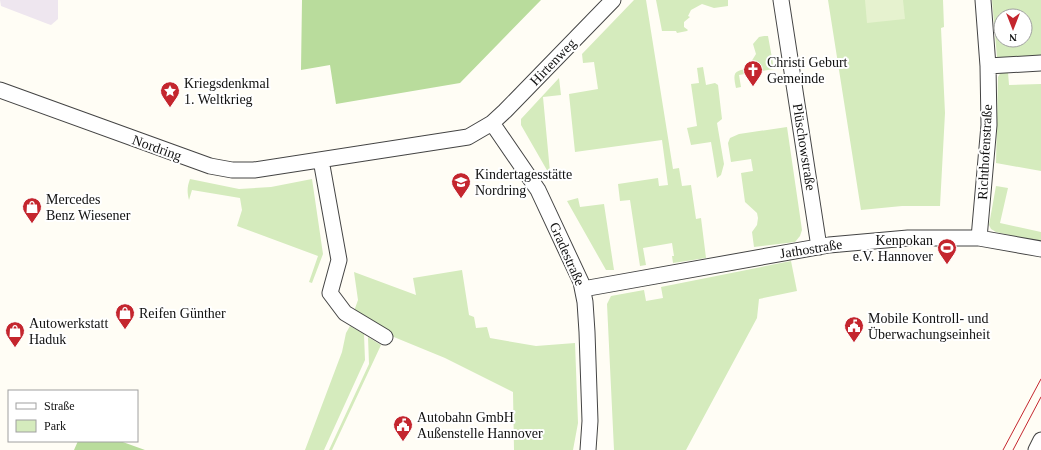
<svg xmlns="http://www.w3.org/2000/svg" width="1041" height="450" font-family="Georgia,serif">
  <rect width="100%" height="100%" fill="#fffdf5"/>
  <path fill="#eee6ef" d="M0 0H58V19L51 25 48 24 1 6Z"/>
  <path fill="#d5ebbd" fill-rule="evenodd" d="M634 0H646L673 169 679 168 682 186 691 185 696 219 701 218 706 258 673 263 672 256H674L672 243 643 248 646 265 640 266 630 200 620 201 618 184 658 178 659 186 668 185 662 140 575 152 569 94 598 89 594 62 583 63 582 54Z
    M656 0H728V6L714 8 702 4 691 10 688 16 690 17 684 22V27L688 30 687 31 677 33 676 31H662Z
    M828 0H943L944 27 941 28 945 113 940 206H902L861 210Z
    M992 0H1041V58L998 59 997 57ZM1001 16H1025V40H1001Z
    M764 36H768L774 69 739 75 741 87 736 88C732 70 735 71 752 68L751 62 756 54 753 44 759 37Z
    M703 67 706 85 715 83 718 85 722 119 717 123 724 164 721 175 717 178 711 142 691 145 687 128 697 126 691 84 699 83 697 68Z
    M1001 72H1008L1009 85 1041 84V171L996 163 998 77Z
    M559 78 561 95 543 97 550 172H548L521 125V119Z
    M787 127 802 230 800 236 795 242 754 247 752 232 757 225 758 218 757 213 745 202 741 173 753 171 751 159 731 162 728 143 730 138 739 134Z
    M190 179 239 189 271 187 312 179 323 254 312 283 309 282 318 256 237 226 242 210 240 198 192 190 189 200C187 192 187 187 190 179Z
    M996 186 1008 188 1000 223 1041 232V242L996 232 991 229 989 225Z
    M578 198 580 207 604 204 614 270H606L567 201Z
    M791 261 797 291 759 299 757 318 686 450H614L607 304 611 296 644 290 646 301 663 298 661 287Z
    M462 270 469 315 474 317 476 328 487 327 490 338 536 346 575 343 578 423 573 450H514L513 392 445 358 389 335 353 314 358 300 354 272 416 295 413 278Z
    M350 326 364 334 365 360 324 450H305L342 352 346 333Z
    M368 337 381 345 332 450H329L369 364Z"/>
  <path fill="#b9dc9c" d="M302 0H541L460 83 336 104 330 65 301 70Z
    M78 441H120L145 450H74Z"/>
  <path fill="#e6f2cf" d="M865 0H903L905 19 867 23Z"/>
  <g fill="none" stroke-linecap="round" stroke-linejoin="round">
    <defs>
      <path id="minor" d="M781 0 819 247
        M988 66 1041 63
        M0 90 210 166 232 170H254L468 137 492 123 505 111 613 0
        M492 123 538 190 581 282 585 302 587 332 590 421 588 450
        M321 160 339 260 330 293 345 313 385 337
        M979 238 989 125 988 66 983 0
        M583 289 829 245 908 238H979L1041 249
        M1036 450 1041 440"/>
    </defs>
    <use href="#minor" stroke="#444" stroke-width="17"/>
    <use href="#minor" stroke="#fff" stroke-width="15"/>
    <path stroke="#c4262e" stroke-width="1" d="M1003 450 1041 379
      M1013 450 1041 397"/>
  </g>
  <defs>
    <symbol id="church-pin" viewBox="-11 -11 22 30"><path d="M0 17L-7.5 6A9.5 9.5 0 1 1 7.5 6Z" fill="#c4262e" stroke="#fff"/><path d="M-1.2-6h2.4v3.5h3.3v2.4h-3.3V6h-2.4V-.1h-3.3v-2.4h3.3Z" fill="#fff"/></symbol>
    <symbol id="sight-pin" viewBox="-11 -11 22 30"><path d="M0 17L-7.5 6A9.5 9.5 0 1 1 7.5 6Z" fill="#c4262e" stroke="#fff"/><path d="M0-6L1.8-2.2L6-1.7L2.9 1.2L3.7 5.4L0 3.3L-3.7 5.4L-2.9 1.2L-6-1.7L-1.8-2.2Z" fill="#fff"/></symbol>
    <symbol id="school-pin" viewBox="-11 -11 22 30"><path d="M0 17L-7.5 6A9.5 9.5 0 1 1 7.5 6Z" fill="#c4262e" stroke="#fff"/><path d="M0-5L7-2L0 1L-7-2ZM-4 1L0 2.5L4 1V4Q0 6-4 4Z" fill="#fff"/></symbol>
    <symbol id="shop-pin" viewBox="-11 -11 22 30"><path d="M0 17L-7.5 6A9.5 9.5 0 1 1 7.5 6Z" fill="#c4262e" stroke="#fff"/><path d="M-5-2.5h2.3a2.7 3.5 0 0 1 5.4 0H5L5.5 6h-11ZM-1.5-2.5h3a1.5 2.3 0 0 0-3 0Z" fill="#fff"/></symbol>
    <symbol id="stadium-pin" viewBox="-11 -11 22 30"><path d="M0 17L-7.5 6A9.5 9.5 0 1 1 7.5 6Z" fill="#c4262e" stroke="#fff"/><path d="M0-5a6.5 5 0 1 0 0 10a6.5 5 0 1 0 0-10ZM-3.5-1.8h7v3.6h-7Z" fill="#fff"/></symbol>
    <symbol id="civic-pin" viewBox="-11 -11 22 30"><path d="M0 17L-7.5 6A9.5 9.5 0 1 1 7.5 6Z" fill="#c4262e" stroke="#fff"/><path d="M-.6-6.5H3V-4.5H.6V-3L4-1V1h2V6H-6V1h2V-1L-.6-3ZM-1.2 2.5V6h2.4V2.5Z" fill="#fff"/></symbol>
  </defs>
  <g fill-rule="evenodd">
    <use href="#church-pin" x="742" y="59" width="22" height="30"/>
    <use href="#sight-pin" x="159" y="80" width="22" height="30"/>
    <use href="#school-pin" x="450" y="171" width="22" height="30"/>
    <use href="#shop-pin" x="21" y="196" width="22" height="30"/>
    <use href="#stadium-pin" x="936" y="237" width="22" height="30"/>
    <use href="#shop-pin" x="114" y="302" width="22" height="30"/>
    <use href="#civic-pin" x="843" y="315" width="22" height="30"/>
    <use href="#shop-pin" x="4" y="320" width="22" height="30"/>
    <use href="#civic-pin" x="392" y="414" width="22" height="30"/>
  </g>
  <g text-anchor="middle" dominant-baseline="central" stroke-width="4" stroke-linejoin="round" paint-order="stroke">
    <g font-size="14" fill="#111" stroke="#fff">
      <text transform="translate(553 62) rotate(-46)">Hirtenweg</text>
      <text transform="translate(804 147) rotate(81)">Plüschowstraße</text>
      <text transform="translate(157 148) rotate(20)">Nordring</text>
      <text transform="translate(985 152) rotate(-87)">Richthofenstraße</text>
      <text transform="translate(811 249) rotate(-9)">Jathostraße</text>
      <text transform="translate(567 254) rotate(66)">Gradestraße</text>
    </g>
    <g font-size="14" fill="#111" stroke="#fff" text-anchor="start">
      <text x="767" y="62">Christi Geburt<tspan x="767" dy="16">Gemeinde</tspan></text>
      <text x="184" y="83">Kriegsdenkmal<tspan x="184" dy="16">1. Weltkrieg</tspan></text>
      <text x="475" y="174">Kindertagesstätte<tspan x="475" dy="16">Nordring</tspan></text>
      <text x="46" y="199">Mercedes<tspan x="46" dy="16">Benz Wiesener</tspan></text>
      <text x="933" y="240" text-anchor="end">Kenpokan<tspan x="933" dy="16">e.V. Hannover</tspan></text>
      <text x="139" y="313">Reifen Günther</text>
      <text x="868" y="318">Mobile Kontroll- und<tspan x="868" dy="16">Überwachungseinheit</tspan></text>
      <text x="29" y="323">Autowerkstatt<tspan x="29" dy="16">Haduk</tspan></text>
      <text x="417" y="417">Autobahn GmbH<tspan x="417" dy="16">Außenstelle Hannover</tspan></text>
    </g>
  </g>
  <rect x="8" y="390" width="130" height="52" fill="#ffffff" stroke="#a0a0a0"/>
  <rect x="16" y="403" width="20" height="6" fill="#ffffff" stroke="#a0a0a0"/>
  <text x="44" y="410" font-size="12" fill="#111111">Straße</text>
  <rect x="16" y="420" width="20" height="12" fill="#d5ebbd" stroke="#a0a0a0"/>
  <text x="44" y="430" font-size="12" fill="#111111">Park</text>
  <g transform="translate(1013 28) rotate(180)"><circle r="19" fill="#ffffff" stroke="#a0a0a0"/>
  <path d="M0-3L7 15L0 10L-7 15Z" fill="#c4262e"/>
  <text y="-6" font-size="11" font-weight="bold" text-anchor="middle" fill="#111111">N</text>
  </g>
</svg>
